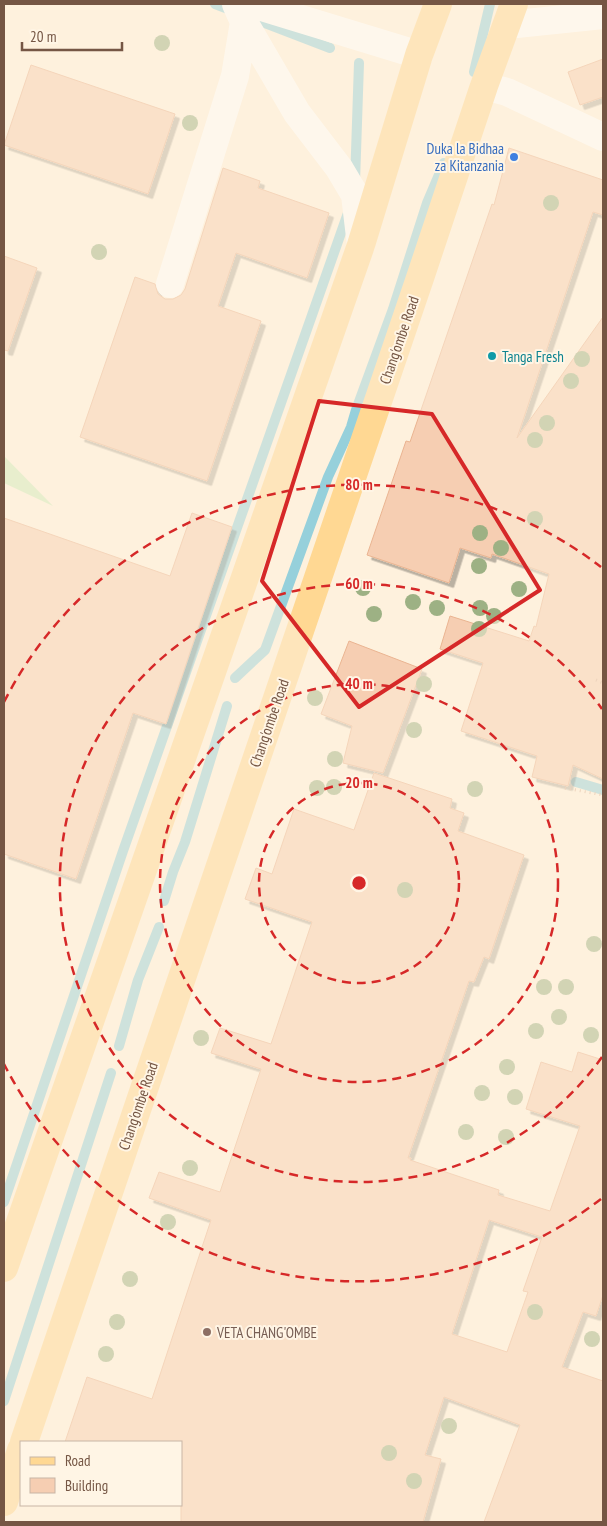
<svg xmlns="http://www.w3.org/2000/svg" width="607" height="1526" font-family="'PT Sans Narrow',sans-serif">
  <defs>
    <filter id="shadow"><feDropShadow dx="4.5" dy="4.5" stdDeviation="0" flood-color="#0004"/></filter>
  </defs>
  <rect width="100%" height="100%" fill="#fef1dd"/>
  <path fill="#ceecbb" d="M4 456 53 506 4 483Z"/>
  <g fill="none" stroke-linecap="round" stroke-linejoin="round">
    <path stroke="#96d0db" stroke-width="10" d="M215 4 330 48
      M474 72 490 4
      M355 182 359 63
      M235 678 265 650 328 477 351 427 356 410 393 309 427 203 444 163
      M576 782 603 790
      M164 901 173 872 185 842 227 706
      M119 1046 138 980 159 927
      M4 1202 123 851 348 213
      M4 1401 111 1073"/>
  </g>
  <path fill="#f6ceb2" stroke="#eab491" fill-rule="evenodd" filter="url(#shadow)" d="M603 59V97L580 105 568 72Z
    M31 65 175 114 148 194 4 145Z
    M509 148 603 180V215L593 212 517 438 603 317V779L573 765 568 786 532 777 537 756 461 731 483 663 440 649 450 616 529 641 534 626 536 627 549 574 492 554 491 558 460 548 449 583 367 555 406 441 410 442 492 204 494 205Z
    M223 168 260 181 258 188 329 213 307 278 236 253 218 306 261 321 207 481 80 437 135 277 155 284 158 294 165 299H173L181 295 185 289Z
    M4 256 37 268 8 351 4 350Z
    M192 513 232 527 166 724 133 713 76 879 4 854V518L170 576Z
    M349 641 422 669 383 773 343 763 352 726 321 714Z
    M374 773 452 799 450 808 464 813 458 831 524 855 489 959 484 957 474 982 469 981 408 1158H411L410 1160 499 1190 498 1195 550 1211 580 1126 526 1109 541 1062 572 1072 578 1052 603 1060V1295L596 1316 583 1312 562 1367 603 1381V1522H484L520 1425 444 1397 425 1455 441 1459 423 1522H181V1442H65L87 1377 152 1399 211 1220 149 1198 159 1172 220 1192 261 1069 211 1053 220 1028 271 1044 312 922 245 899 256 868 272 874 294 809 354 830ZM489 1220 542 1237 523 1291 528 1292 507 1352 452 1334Z"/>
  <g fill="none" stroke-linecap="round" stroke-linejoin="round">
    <path stroke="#dab196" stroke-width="3" stroke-dasharray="1 4" stroke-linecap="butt" d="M596 680 603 683
      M565 788 603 795"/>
    <path stroke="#fff" stroke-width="28" d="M236 4 244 22 297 113 339 168 355 195 361 245
      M252 4 419 55
      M507 25 603 15
      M484 86 507 92 603 137
      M170 284 235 76 244 22"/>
    <path stroke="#ffd893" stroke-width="28" d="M4 1268 361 245 419 55 438 4
      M24 1442 421 275 484 86 514 4
      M4 1502 21 1450"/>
  </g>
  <g fill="#9db184">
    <circle cx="162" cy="43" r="8"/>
    <circle cx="190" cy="123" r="8"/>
    <circle cx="551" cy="203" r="8"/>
    <circle cx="99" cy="252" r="8"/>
    <circle cx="582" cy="359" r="8"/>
    <circle cx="571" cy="381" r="8"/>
    <circle cx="547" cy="423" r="8"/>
    <circle cx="535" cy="440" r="8"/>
    <circle cx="535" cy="519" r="8"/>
    <circle cx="480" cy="533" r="8"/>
    <circle cx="501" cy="548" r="8"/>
    <circle cx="479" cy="566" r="8"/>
    <circle cx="363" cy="588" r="8"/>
    <circle cx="519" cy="589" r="8"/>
    <circle cx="413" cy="602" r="8"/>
    <circle cx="437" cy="608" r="8"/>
    <circle cx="480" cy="608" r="8"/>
    <circle cx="374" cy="614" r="8"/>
    <circle cx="494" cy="616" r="8"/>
    <circle cx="479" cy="629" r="8"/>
    <circle cx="424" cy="684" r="8"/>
    <circle cx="315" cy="698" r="8"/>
    <circle cx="414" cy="730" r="8"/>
    <circle cx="335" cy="759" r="8"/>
    <circle cx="334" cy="787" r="8"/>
    <circle cx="317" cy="788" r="8"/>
    <circle cx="475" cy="789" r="8"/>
    <circle cx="405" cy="890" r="8"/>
    <circle cx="594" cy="944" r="8"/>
    <circle cx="544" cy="987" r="8"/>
    <circle cx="566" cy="987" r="8"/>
    <circle cx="559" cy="1017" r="8"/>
    <circle cx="536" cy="1031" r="8"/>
    <circle cx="591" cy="1035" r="8"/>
    <circle cx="201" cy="1038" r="8"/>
    <circle cx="507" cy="1067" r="8"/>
    <circle cx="482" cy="1093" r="8"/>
    <circle cx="515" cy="1097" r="8"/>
    <circle cx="466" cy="1132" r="8"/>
    <circle cx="506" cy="1137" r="8"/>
    <circle cx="190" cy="1168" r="8"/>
    <circle cx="168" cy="1222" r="8"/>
    <circle cx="130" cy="1279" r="8"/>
    <circle cx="535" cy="1312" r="8"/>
    <circle cx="117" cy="1322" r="8"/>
    <circle cx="592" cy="1339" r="8"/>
    <circle cx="106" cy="1354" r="8"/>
    <circle cx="449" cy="1426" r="8"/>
    <circle cx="389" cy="1453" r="8"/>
    <circle cx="414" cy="1481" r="8"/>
  </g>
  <path d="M0 0H607V1526H0ZM319 401 432 414 540 590 359 707 262 581Z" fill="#fef1dd" fill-opacity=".55" fill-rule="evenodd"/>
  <path fill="none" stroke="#d62828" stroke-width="4" stroke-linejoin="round" d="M319 401 432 414 540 590 359 707 262 581Z"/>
  <g fill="none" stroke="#d62828" stroke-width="2.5" stroke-dasharray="9 6">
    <circle cx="359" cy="883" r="100"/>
    <circle cx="359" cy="883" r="199"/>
    <path d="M602 1057A299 299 0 1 1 602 709"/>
    <path d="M601 1199A398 398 0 0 1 4 1064M4 702A398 398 0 0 1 601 567"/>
  </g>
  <circle fill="#3f7fe0" stroke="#fff5e5" stroke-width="2" cx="514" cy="157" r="5"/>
  <circle fill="#0f9aa8" stroke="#fff5e5" stroke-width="2" cx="492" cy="356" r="5"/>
  <circle fill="#8d6e63" stroke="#fff5e5" stroke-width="2" cx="207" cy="1332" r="5"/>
  <g text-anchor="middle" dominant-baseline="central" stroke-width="4" stroke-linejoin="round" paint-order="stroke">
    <g font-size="15" fill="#366cbe" stroke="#fff5e5" text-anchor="end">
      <text x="504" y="148">Duka la Bidhaa<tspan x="504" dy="17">za Kitanzania</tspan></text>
    </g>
    <g font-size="15" fill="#755644" stroke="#fff5e5">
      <text transform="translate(399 340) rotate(-71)">Chang'ombe Road</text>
      <text transform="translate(269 723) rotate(-71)">Chang'ombe Road</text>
      <text transform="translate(138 1106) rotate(-71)">Chang'ombe Road</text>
    </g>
    <g font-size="15" fill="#0d838f" stroke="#fff5e5" text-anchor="start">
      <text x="502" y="356">Tanga Fresh</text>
    </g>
    <g font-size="15" fill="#785e54" stroke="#fff5e5" text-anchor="start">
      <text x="217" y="1332">VETA CHANG'OMBE</text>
    </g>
  </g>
  <circle cx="359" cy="883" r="8" fill="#d62828" stroke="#fff5e5" stroke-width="2.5"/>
  <g font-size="15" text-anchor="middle" font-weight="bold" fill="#d62828" stroke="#fff5e5" stroke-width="4" stroke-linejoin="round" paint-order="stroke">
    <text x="359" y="490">80 m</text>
    <text x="359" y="589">60 m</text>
    <text x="359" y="689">40 m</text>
    <text x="359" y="788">20 m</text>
  </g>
  <rect width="607" height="1526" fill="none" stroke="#755644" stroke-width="10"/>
  <rect x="20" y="1441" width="162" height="65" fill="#fff5e5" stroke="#c8b5a5"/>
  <rect x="30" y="1457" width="25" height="8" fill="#ffd893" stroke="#c8b5a5"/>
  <text x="65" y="1466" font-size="15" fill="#755644">Road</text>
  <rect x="30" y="1478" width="25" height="15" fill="#f6ceb2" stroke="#c8b5a5"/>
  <text x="65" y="1491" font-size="15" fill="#755644">Building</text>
  <path d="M22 42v8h100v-8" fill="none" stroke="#755644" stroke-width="2.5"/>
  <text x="30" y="42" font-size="15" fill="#755644" stroke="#fff5e5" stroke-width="4" paint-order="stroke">20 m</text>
</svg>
